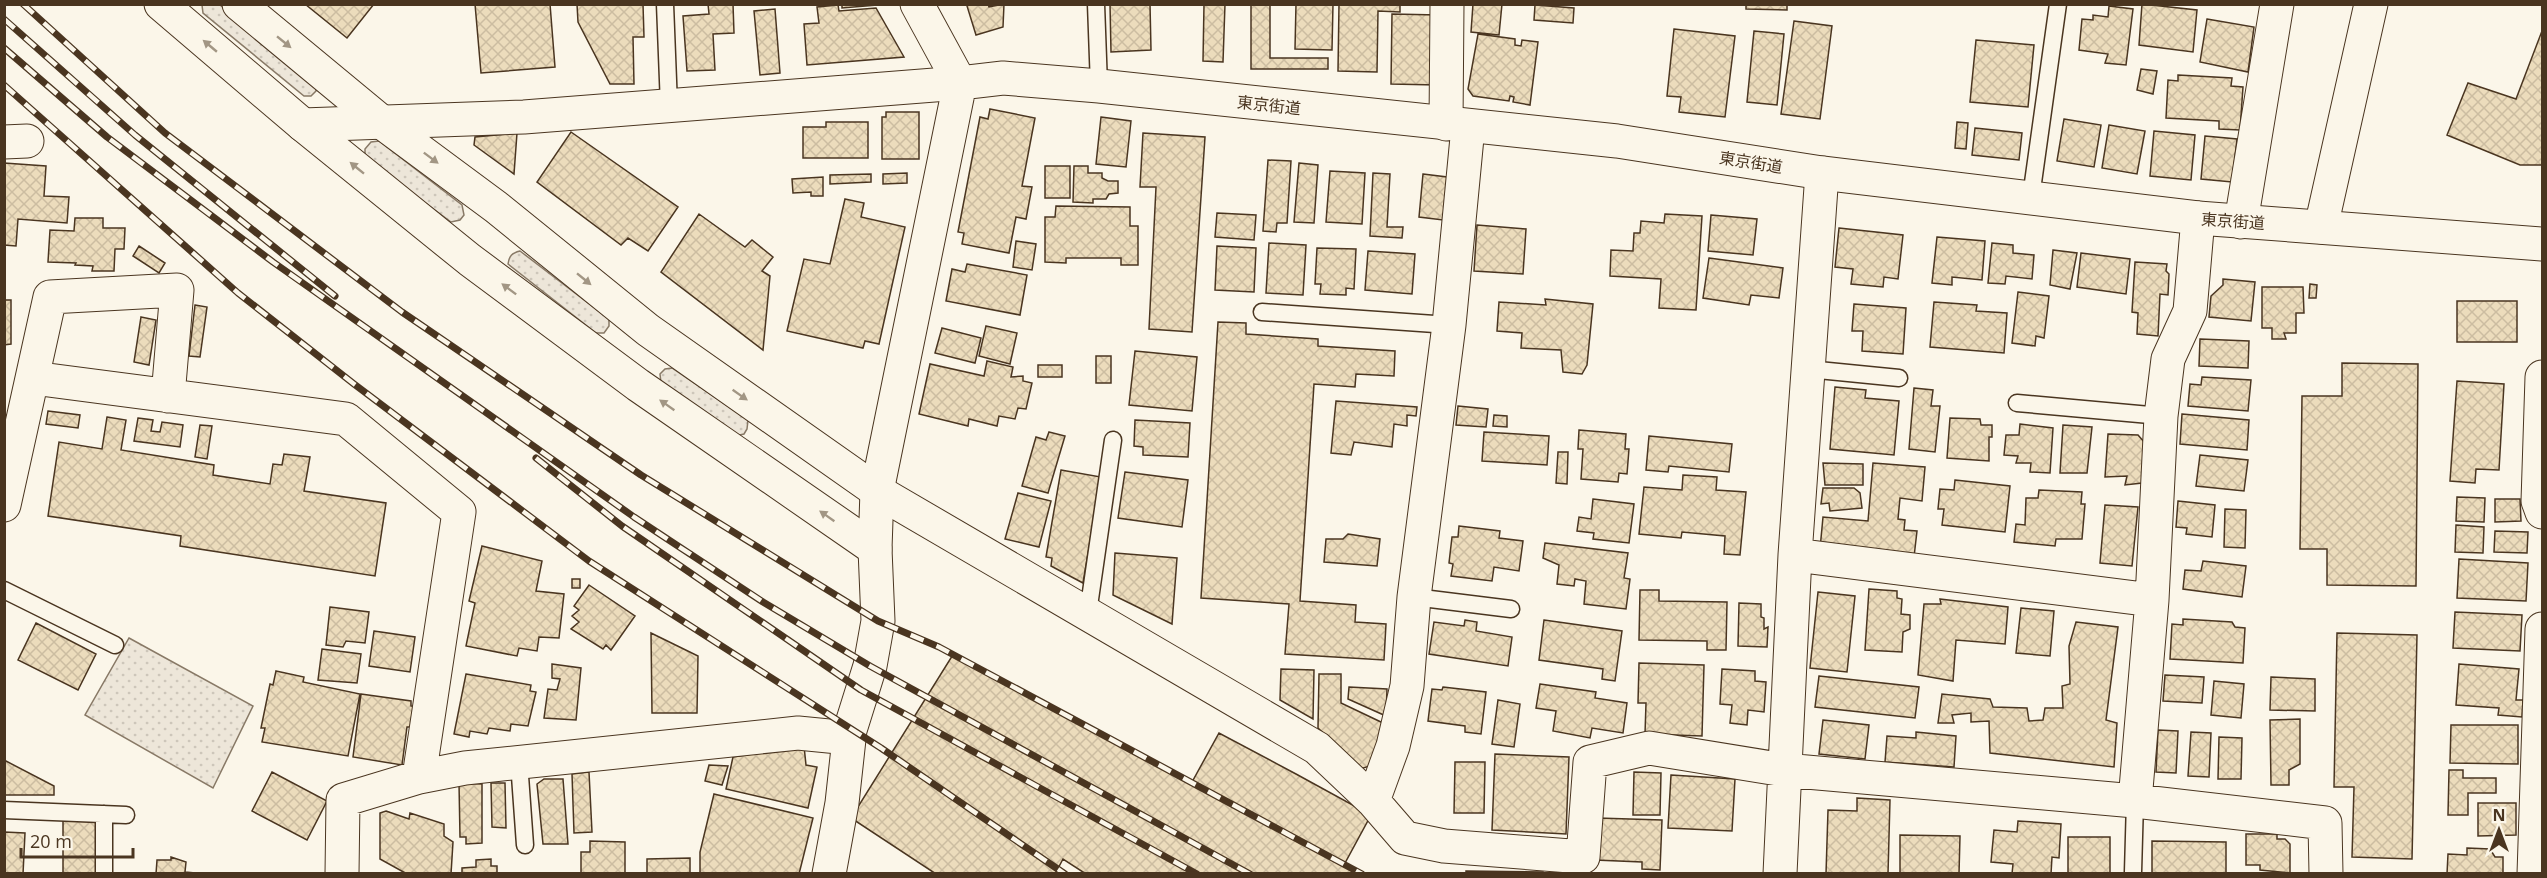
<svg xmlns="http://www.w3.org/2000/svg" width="2547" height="878" font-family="'Open Sans','Noto Sans JP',sans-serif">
  <defs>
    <pattern id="grass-dots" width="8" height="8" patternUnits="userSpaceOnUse" patternTransform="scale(1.5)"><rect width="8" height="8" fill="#ede6d9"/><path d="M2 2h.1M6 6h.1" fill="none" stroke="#cdc6ba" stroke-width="1.8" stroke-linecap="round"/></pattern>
    <pattern id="building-cross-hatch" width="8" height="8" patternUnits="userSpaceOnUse" patternTransform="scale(1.5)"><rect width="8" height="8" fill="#ecdcbc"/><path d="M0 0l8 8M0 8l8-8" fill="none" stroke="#ccbda1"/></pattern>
  </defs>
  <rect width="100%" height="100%" fill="#fbf6e9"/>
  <path fill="url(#grass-dots)" stroke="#887966" stroke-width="1.5" d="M202 5H220L315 85 316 91 311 96H304L203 13Z
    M379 141 462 205 464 215 460 220 451 222 365 158V149L371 142Z
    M520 251 609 319V326L604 333H596L508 264C509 256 512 253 520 251Z
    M672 368 748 420 747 429 744 434 735 436 661 383 660 374 665 369Z
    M129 638 253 706 213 788 85 715Z"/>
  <path fill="url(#building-cross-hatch)" stroke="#4a3520" stroke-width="1.5" d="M305 4H374L347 38Z
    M475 4H550L555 67 481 73Z
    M577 4H643L644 37H633L634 84H610L578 22Z
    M708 4H733L734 33 713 34 715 70 687 71 683 16 709 14Z
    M842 4H877V5L842 8Z
    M971 4H988L989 7 1004 4 1003 27 976 35 967 6Z
    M1110 4H1150L1151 50 1111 52Z
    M1204 4H1225L1223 62 1203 61Z
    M1251 4H1270V58H1328V69H1251Z
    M1296 4H1333L1332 50 1295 49Z
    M1339 4H1400V12L1378 11 1377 72 1338 71Z
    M1473 4H1502L1499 35 1471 32Z
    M1746 4H1787V10L1746 9Z
    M2142 4 2197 10 2193 52 2139 45Z
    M838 5 839 11 876 8 904 57 807 65 804 24 819 23 817 7Z
    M1535 5 1574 8 1573 23 1534 20Z
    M2109 6 2133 9 2126 65 2105 63 2108 54 2079 50 2082 19 2093 20V15L2108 17Z
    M775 9 780 73 760 75 754 11Z
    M1392 14 1438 15 1437 85 1391 84Z
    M2207 19 2254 27 2248 72 2200 62Z
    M1794 21 1832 26 1820 119 1781 114Z
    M1674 29 1735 36 1725 117 1679 112 1681 97 1667 96Z
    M1754 31 1784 34 1777 105 1747 102Z
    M2542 31V165H2520L2447 135 2468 83 2516 99Z
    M1478 34 1515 39V45L1521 46 1522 40 1538 42 1530 105 1513 102 1514 97 1510 96 1509 101 1473 96 1468 89Z
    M1976 40 2034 45 2028 107 1970 102Z
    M2141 69 2157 71 2153 94 2137 90Z
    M2178 75 2232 78 2231 86 2243 87 2240 130 2219 129V121L2166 118 2168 80 2178 81Z
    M990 109 1035 118 1022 186 1032 187 1026 219 1016 217 1009 253 962 244 964 233 958 232 980 117 988 119Z
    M886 112H919V159H882V117H886Z
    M1101 117 1131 121 1126 167 1096 164Z
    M2064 119 2101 125 2094 167 2057 161Z
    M826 122H868V158H803V127H826Z
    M1957 122 1968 123 1966 149 1955 148Z
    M2109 125 2145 131 2137 174 2102 168Z
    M1975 128 2022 133 2019 160 1972 155Z
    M2154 131 2195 135 2191 180 2150 176Z
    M571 132 678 207 648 251 628 238 621 245 537 182Z
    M517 133 514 174 474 145 475 137Z
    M1143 133 1205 137 1192 332 1149 329 1156 187H1140Z
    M2205 136 2237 139 2232 182 2201 179Z
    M1268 160 1291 161 1287 223H1277L1276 232 1263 231Z
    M4 163 46 166 44 196 69 197 67 223 18 219 16 246 4 245Z
    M1299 163 1318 165 1314 223 1294 222Z
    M1045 166H1070V198H1045Z
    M1074 166H1088V173H1102V178L1108 181H1118V193L1109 194 1106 199H1093V203L1073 202Z
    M1330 171 1365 173 1362 224 1326 222Z
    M907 173V183L883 184V174Z
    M1373 173 1390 174 1387 227H1403L1402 238 1370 236Z
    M871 174V182L830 184V175Z
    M1423 174 1447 177 1443 220 1419 217Z
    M823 177V196H811V192L793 193 792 179Z
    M845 199 864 203 861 217 905 227 879 344 865 341 863 348 787 331 804 259 830 264Z
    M1056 206 1130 207V226H1138V265H1121V258H1066V263L1045 262V217H1055Z
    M1217 213 1256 215 1254 240 1215 237Z
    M699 214 745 247 752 240 773 257 762 271 770 276 763 350 661 272Z
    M1665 214 1702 216 1696 310 1659 308 1661 279 1610 276 1611 250 1633 251 1634 233H1640L1641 221 1664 223Z
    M1711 215 1757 219 1753 255 1708 251Z
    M75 218H103V228H125L124 249H115L114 271H92L93 266 75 265 76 263 48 262 50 230 74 231Z
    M1477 225 1526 229 1523 274 1474 271Z
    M1839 228 1903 235 1898 279 1884 277 1883 287 1851 284 1853 269 1835 267Z
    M1937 237 1985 241 1982 280 1952 277V285L1932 283Z
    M1016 241 1036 244 1032 270 1013 267Z
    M1269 243 1306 245 1303 295 1266 293Z
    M1992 243 2013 245V253L2034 255 2032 279 2006 276 2005 284 1988 283Z
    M139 246 165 263 159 273 133 256Z
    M1217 246 1256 248 1254 292 1215 290Z
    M1317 248 1356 249 1354 289 1346 288V295L1320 294 1321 284H1315Z
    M2053 250 2077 253 2070 289 2050 285Z
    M1368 251 1415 254 1412 294 1365 290Z
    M2081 253 2130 259 2126 294 2077 287Z
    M1709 258 1783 268 1779 298 1751 295 1749 305 1703 298Z
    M2135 262 2167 264 2166 271 2169 274 2168 295 2160 294 2158 336 2137 334 2138 313 2132 312Z
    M967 264 1027 275 1020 315 946 301 952 269 965 272Z
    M2223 279 2255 282 2251 321 2209 317 2211 296 2223 285Z
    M2310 284 2317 285 2316 298H2309Z
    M2262 287H2303L2304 313H2296V333H2284L2286 339H2272V328H2262Z
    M2018 292 2049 296 2044 338 2036 336 2035 346 2012 343Z
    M1545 299 1593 304 1587 365 1582 374 1563 372 1561 350 1521 348 1522 333 1497 331 1499 302 1546 305Z
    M4 300H11V344L4 345Z
    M2457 301H2517V342H2457Z
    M1934 302 1977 305 1976 311 2007 313 2004 353 1930 347Z
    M1854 304 1906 308 1903 354 1862 351 1863 331H1852Z
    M195 305 207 307 200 357 189 356Z
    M141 317 156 320 149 365 134 362Z
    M1218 322 1246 323V334L1318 339V346L1395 351 1394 376 1356 374 1355 387 1314 384 1300 601 1356 605 1355 622 1386 624 1384 660 1285 654 1289 604 1201 598Z
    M986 326 1017 333 1010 364 979 356Z
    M942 328 981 338 975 363 935 353Z
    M2200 339 2249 341 2248 368 2199 366Z
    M1135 351 1197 357 1192 411 1129 405Z
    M1096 356H1111V383H1096Z
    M987 361 1013 367 1011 377 1023 376V381L1032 383 1026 409 1018 408 1015 419 999 416 997 426 969 419 968 426 919 414 930 364 984 376Z
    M2342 363 2418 364 2416 586 2327 585V549H2300L2302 396H2342Z
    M1038 365H1062V377H1038Z
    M2202 377 2251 380 2248 411 2188 406 2190 384 2201 385Z
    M2457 381 2504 384 2499 470 2476 469 2475 483 2450 481Z
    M1835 387 1866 390 1865 398 1899 401 1894 455 1830 449Z
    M1914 388 1933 390 1931 406H1940L1935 452 1909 449Z
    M1336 401 1417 407 1416 416 1407 415V426L1394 424 1392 447 1354 442 1351 455 1331 453Z
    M1458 406 1488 409 1486 427 1456 425Z
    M48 411 80 415 78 428 46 424Z
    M2182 414 2249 420 2247 450 2180 444Z
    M1494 415 1507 416V427L1493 426Z
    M107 417 126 420 121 450 214 465 213 475 270 484 273 464 282 465 284 454 310 457 304 491 386 503 375 576 180 546 181 536 48 516 59 442 102 449Z
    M138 418 153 420 151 431 160 432 162 422 183 425 180 447 134 441Z
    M1950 418 1980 419 1981 425H1992V437H1989V461L1947 458Z
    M1135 420 1190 423 1188 457 1143 455V447L1134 446Z
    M2020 424 2053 428 2050 473 2030 472 2031 463H2016L2018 456 2004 455 2006 435H2019Z
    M200 425 212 426 207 459 195 457Z
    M2063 425 2092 427 2087 473H2060Z
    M1579 430 1626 434 1625 449H1629L1627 474 1619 473 1618 482 1581 479 1583 449H1578Z
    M1049 432 1065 436 1048 493 1022 486 1036 437 1046 440Z
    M1484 432 1549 436 1547 465 1482 461Z
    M2108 434 2138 435 2145 443 2142 483 2125 485 2127 476 2105 477Z
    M1649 436 1732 444 1729 472 1669 466 1668 472 1646 470Z
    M1558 452H1568L1567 484 1556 483Z
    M2200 455 2248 460 2244 491 2196 486Z
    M1823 463 1863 464V485H1825Z
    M1873 463 1925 467 1922 501 1900 498 1898 519 1905 520 1904 530 1917 531 1914 557 1820 549 1823 517 1868 521Z
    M1061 470 1101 477 1083 583 1051 566 1052 558 1046 557Z
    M1125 472 1188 480 1182 527 1118 518Z
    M1683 475 1717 477 1716 490 1746 492 1740 555 1724 554 1725 536 1682 532 1681 538 1639 534 1644 487 1682 490Z
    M1955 480 2010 486 2005 532 1942 525 1944 509H1938L1940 489 1954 490Z
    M1823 488H1854L1860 493 1862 508 1830 511 1829 503 1821 504Z
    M2039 490 2082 492 2081 504H2085L2082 539H2056L2055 546 2014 542 2016 524 2025 525 2026 498H2038Z
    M1018 493 1051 501 1039 547 1005 539Z
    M2457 497 2485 498 2484 522 2456 521Z
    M1593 499 1634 504 1629 543 1593 539 1594 533 1577 531 1579 517 1591 519Z
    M2495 499H2520L2521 521 2495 522Z
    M2178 501 2215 505 2212 537 2186 534 2187 528 2176 527Z
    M2105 505 2138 507 2132 566 2100 563Z
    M2225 509 2246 510 2245 548 2224 547Z
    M2456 525 2484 527 2483 553 2455 552Z
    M1459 526 1500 531 1499 538 1523 541 1519 571 1494 567 1492 581 1451 576 1453 564 1449 563 1452 537H1458Z
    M2495 531 2528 532 2527 553 2494 552Z
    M1348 534 1380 539 1377 566 1324 562 1326 539H1343Z
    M1545 543 1628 553 1624 578 1630 579 1626 609 1584 604 1586 581 1575 579 1574 586 1557 584 1559 565 1543 558Z
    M482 546 542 561 536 591 564 594 559 638 539 637 537 651 519 648 517 656 466 646 475 603 469 601Z
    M1115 553 1177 558 1172 624 1113 595Z
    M2459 559 2528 563 2526 601 2457 598Z
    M2203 561 2246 566 2242 597 2183 589 2185 570 2201 571Z
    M572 579H580V588H572Z
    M589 585 635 616 611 650 606 645 603 649 571 629 579 622 572 616 579 610 574 606Z
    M1869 589 1897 591V598L1902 599 1901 614 1910 615V629L1903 632 1902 652 1865 650Z
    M1640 590H1659V601L1727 602 1726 650H1707V641L1639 640Z
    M1818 592 1855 596 1847 672 1810 668Z
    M1940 599 2008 607 2005 644 1956 640 1953 681 1918 675 1924 604H1941Z
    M1739 603 1761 604V617L1764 618V629L1768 627 1767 647 1738 646Z
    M330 607 369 612 365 643 346 641 343 647 326 645Z
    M2021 608 2054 611 2050 656 2016 653Z
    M2455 612 2522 615 2520 651 2453 648Z
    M2183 619 2232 622 2235 627 2245 628 2243 663 2170 659 2172 624 2183 625Z
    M1465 620 1477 622 1476 631 1512 637 1508 666 1429 654 1434 622 1464 626Z
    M1544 620 1622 631 1615 681 1602 679 1603 669 1539 660Z
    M2076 622 2118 627 2106 720 2117 723 2114 767 1990 753 1989 721 1971 722V713L1952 715 1954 723H1938L1942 694 1990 699 1993 707 2027 708 2029 721 2043 720 2045 708H2063L2062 686 2070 684 2069 646Z
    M36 623 96 654 78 690 18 660Z
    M374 631 415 637 410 672 369 666Z
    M651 633 698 656 697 713H652Z
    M2337 633 2417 635 2412 859 2352 857 2354 787H2334Z
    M322 649 361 654 357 683 318 680Z
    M954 653 1192 782 1219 733 1296 774 1371 815 1344 865 1360 874H1086L1063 859 1055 874H936L851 818Z
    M1639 663 1704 665 1702 736 1645 734 1646 703H1638Z
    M552 664 581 668 576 720 544 718 548 689 557 690 560 679 552 678Z
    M2459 664 2519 669 2516 700H2523L2522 717 2498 715 2499 708 2456 705Z
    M1281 669 1314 670 1313 719 1280 700Z
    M1722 669 1755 671V681L1766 682 1764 712 1748 710 1747 725 1730 723 1732 705 1720 704Z
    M276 671 304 677 303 682 360 694 348 756 262 742 265 728H261L270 684 273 685Z
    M466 674 531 685 530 691 536 692 528 726 511 724 510 731 489 728 487 734 470 731 469 737 454 734Z
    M1319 674H1341V703L1383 723 1370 766 1360 769 1318 728Z
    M2165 675 2204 677 2202 703 2163 701Z
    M1819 676 1919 687 1915 718 1815 707Z
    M2271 677 2315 679V711L2270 710Z
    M2214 681 2244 684 2241 718 2211 715Z
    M1540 684 1596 692 1595 698 1627 703 1623 733 1592 728 1590 738 1553 731 1556 711 1536 708Z
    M1349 687 1387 689 1386 716 1348 699Z
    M1443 687 1486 692 1481 734 1465 732V726L1428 721 1432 689 1442 690Z
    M361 694 411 701V706L416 707 413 727H407L402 765 353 757Z
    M1498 700 1520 704 1514 747 1492 744Z
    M2300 719V764L2289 770V785H2271L2270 720Z
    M1823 720 1869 725 1865 759 1819 754Z
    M2451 725H2518V764L2450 763Z
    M2158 730 2178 731 2176 773 2156 772Z
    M1916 732 1956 736 1954 767 1885 762 1887 736 1916 738Z
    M2191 732 2211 733 2209 777 2188 776Z
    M2219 737 2242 738 2241 779H2218Z
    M804 746 806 765 817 767 808 808 726 789 733 757Z
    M1495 754 1569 757 1566 834 1492 830Z
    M4 760 54 786V795H4Z
    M1455 762H1485L1484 813H1454Z
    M709 765 728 766 722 785 705 781Z
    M2449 770H2463V778H2496V793H2468V815H2448Z
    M272 772 327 801 307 840 252 811Z
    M589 772 592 832 574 833 572 774Z
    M1634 772 1661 773 1660 815H1633Z
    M1671 775 1735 779 1732 831 1668 828Z
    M544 779H563L568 844H543L537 784Z
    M459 783 482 784V843L466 844V837H460Z
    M491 783H505L506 828 492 827Z
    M714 794 813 818 799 874H700V852Z
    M1857 798 1890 800 1888 874H1826L1828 810 1857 811Z
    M2478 803H2516V835L2478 836Z
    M386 811 409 819 410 813 444 824V836L453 842 451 874H407L380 859V813Z
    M1597 818 1662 820 1660 870 1642 869V862L1595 860Z
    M63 821H100V874H63Z
    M2018 821 2061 824 2059 858 2052 857 2051 874H2012L2013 864 1991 862 1994 830 2017 832Z
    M4 832 25 833 23 874H4Z
    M2246 834H2277V839H2285L2290 844V873L2260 870V865H2246Z
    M1900 835 1960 836 1959 874H1900Z
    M2068 837H2110V874H2068Z
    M590 841 625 842V874H581V852H590Z
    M2152 841 2226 842V874H2152Z
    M2467 848 2490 849 2495 857H2503V874H2447L2448 854 2467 855Z
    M171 857 186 862 185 872 206 874H156L157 860H171Z
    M690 858V874H647V859Z
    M491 859V866H497V874H462V868L476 867V860Z
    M1466 871 1543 872V874H1466Z"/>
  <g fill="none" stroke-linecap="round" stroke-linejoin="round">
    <defs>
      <path id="service" d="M665 4 669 106
        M1096 4 1099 86
        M2031 197 2058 4
        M1262 312 1449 325
        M1808 369 1899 378
        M2017 403 2161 416
        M4 590 115 645
        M1414 597 1511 609
        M1088 613 1113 440
        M519 762 525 845
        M4 810 126 815
        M104 814V874
        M2133 872 2135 801"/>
      <path id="minor" d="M1446 124 1447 4
        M303 125 524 117 960 83
        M4 142 27 141
        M2241 222 2277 4
        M2321 227 2371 4
        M2542 377 2538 501 2542 512
        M33 378 346 419 459 512 419 777
        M877 491 1317 748 1373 801 1405 838 1444 846 1583 857 1590 762 1649 748 1784 770 2135 801 2325 823 2326 874
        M4 505 50 297 177 290 168 396
        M1795 555 2152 600
        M1373 801 1393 746 1407 686 1414 597 1449 325 1468 127
        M2135 801 2152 600 2161 416 2168 359 2190 311 2198 218
        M342 874 343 800 419 777 465 768 798 733 849 738
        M1780 874 1795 555 1822 173
        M2534 874 2542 629"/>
      <path id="tertiary" d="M161 4 303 125 470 260 638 385 875 549
        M239 4 384 124 496 207 648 330 877 491
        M917 4 960 83"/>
      <path id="secondary" d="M829 874 842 803 850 730 870 666 878 621 875 549 877 491 960 83 1003 78 1099 86 1617 141 1822 173 2198 218 2542 244"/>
    </defs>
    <use href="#service" stroke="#4a3520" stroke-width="19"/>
    <use href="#minor" stroke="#4a3520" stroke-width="35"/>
    <use href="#tertiary" stroke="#4a3520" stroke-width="35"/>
    <use href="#secondary" stroke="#4a3520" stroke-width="35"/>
    <use href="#service" stroke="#fbf6e9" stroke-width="16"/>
    <use href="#minor" stroke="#fbf6e9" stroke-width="33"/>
    <use href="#tertiary" stroke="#fbf6e9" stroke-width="33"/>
    <use href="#secondary" stroke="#fbf6e9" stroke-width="33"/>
    <defs>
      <path id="rail" d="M23 4 165 133 402 312 641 475 878 621 939 647 1362 874
        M4 19 135 135 335 296
        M4 48 107 137 273 262 634 517 763 602 870 666 1250 874
        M4 85 238 293 354 384 589 561 881 748 1065 874
        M536 458 622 526 861 690 1197 874"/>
    </defs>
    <use href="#rail" stroke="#4a3520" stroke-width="7"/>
    <use href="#rail" stroke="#fbf6e9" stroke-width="4.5" stroke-dasharray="14" stroke-linecap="butt"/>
  </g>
  <defs><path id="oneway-solid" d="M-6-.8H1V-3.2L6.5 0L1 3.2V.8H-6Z" transform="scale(1.5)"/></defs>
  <g fill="#a29684">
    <use href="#oneway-solid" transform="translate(284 42) rotate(39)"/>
    <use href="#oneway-solid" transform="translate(210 46) rotate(-140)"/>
    <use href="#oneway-solid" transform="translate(431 158) rotate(37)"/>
    <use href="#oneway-solid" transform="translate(357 168) rotate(-141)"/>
    <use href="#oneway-solid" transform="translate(584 279) rotate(39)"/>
    <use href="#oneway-solid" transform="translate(509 289) rotate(-143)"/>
    <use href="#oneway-solid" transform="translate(740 395) rotate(35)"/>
    <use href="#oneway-solid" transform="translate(667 405) rotate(-145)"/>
    <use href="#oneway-solid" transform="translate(827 516) rotate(-145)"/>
  </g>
  <g text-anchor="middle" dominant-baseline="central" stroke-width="4.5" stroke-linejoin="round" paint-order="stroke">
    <g font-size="16" fill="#4a3520" stroke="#fbf6e9">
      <text transform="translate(1269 105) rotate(6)">東京街道</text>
      <text transform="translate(1751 162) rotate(9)">東京街道</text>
      <text transform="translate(2233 221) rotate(4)">東京街道</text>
    </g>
  </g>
  <rect width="2547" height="878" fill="none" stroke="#4a3520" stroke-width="12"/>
  <g transform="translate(2499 830)" stroke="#fbf6e9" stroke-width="4.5" paint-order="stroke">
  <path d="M0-4.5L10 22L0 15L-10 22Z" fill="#4a3520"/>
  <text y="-9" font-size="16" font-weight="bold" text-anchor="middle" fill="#4a3520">N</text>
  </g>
  <path d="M21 848v9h112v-9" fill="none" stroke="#4a3520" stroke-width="3"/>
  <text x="30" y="848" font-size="18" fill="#4a3520" stroke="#fbf6e9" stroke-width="4.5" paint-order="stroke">20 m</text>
</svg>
